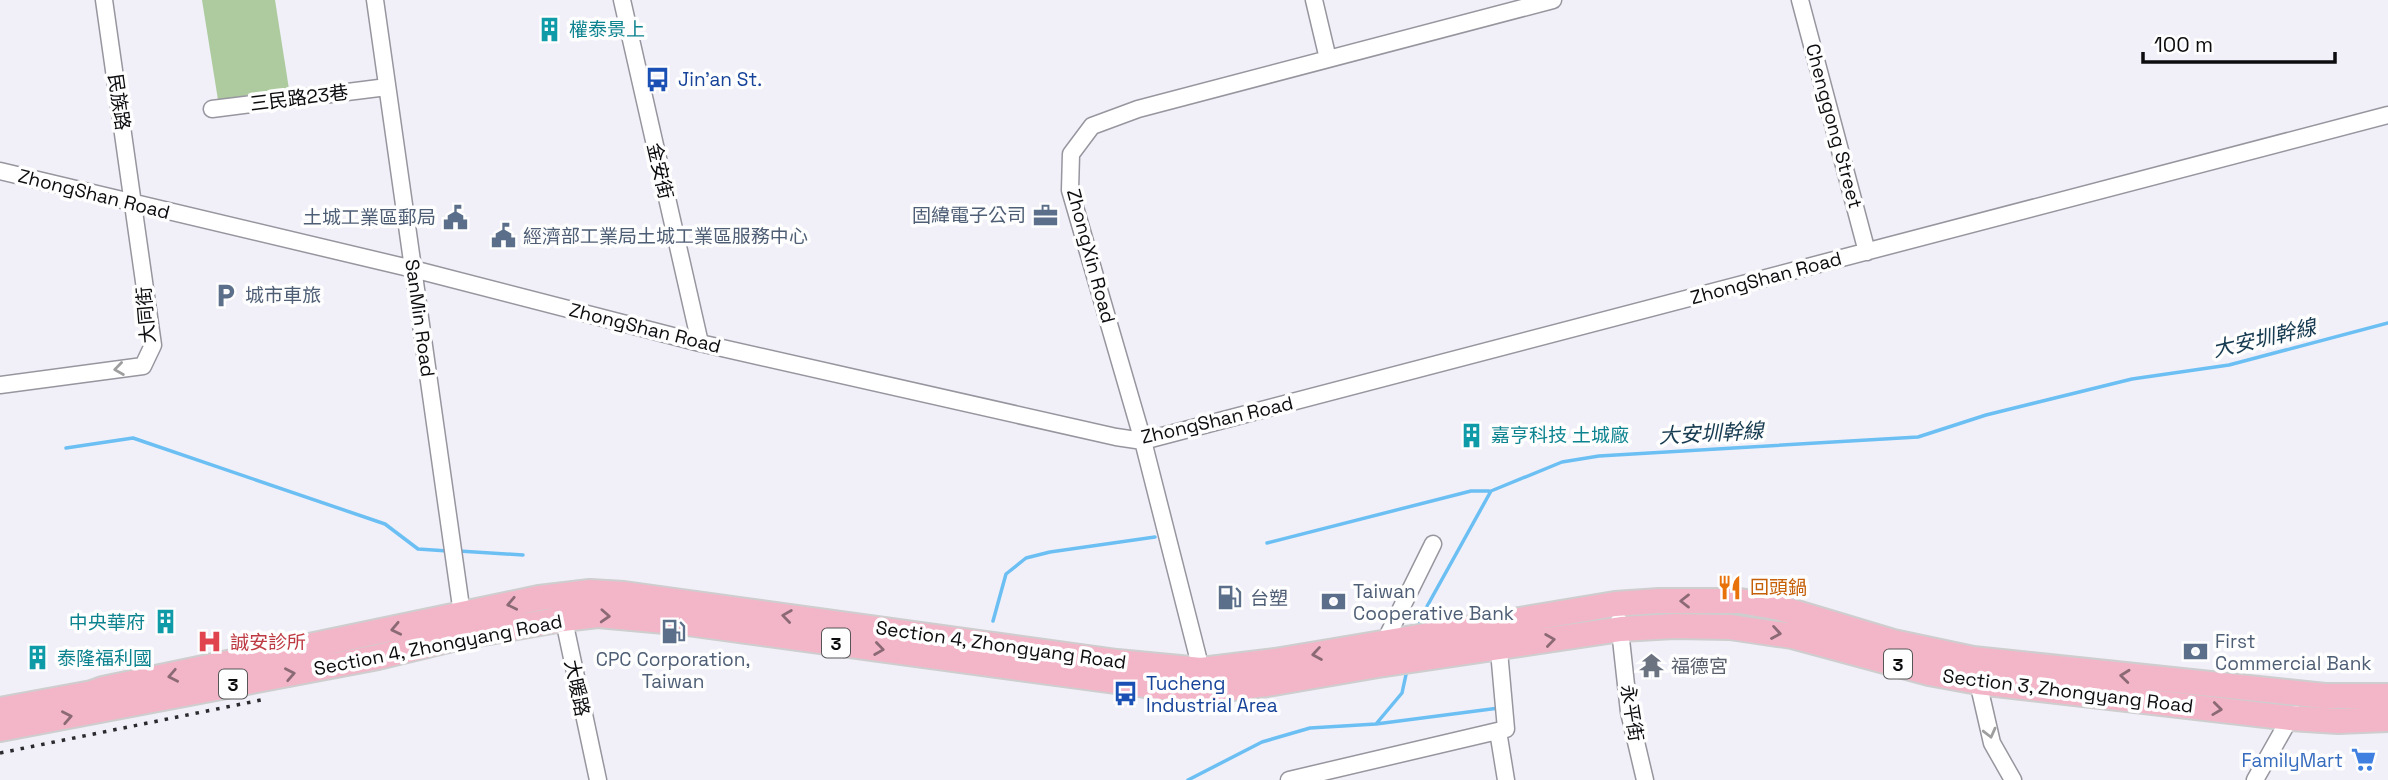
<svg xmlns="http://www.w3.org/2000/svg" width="2388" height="780" font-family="'Space Grotesk','Noto Sans TC',sans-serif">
  <rect width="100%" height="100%" fill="#f1f0f9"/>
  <path fill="#adcb9f" d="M202 0H275L289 89 218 100Z"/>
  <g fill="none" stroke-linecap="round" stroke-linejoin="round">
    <path stroke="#6cbff3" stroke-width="3.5" d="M66 448 133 438 385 524 418 549 448 551
      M1267 543 1471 491H1489
      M459 551 523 555
      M993 621 1006 574 1026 558 1050 552 1155 537
      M1415 628 1491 491 1562 462 1599 456 1918 437 1986 415 2132 379 2229 365 2388 323
      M1376 724 1499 708
      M1188 780 1262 742 1310 728 1376 724 1402 693 1407 670"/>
    <defs>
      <path id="street" d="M375 0 463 621
        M622 0 700 343
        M1314 0 1328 59
        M1800 0 1867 252
        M212 109 387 87
        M0 171 413 269 700 343 1116 437 1143 441 2388 115
        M0 385 143 366 153 345 104 0
        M562 611 598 780
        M1619 621 1629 712 1645 780
        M1384 643 1433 544
        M1203 677 1143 441 1070 190 1071 154 1092 126 1138 109 1553 0
        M1978 682 1992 743 2013 780
        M1498 731 1506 780
        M1289 780 1506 729 1498 640
        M2255 780 2290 718 2296 714"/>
      <path id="primary" d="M0 710 92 693 103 689 539 598 590 592 624 594 1117 662 1201 670 1275 661 1615 604 1659 601H1740L1780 608 1893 642 1973 659 2325 696H2388
        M0 729 378 657 465 636 563 619 598 615 687 623 1160 687 1207 691 1267 684 1378 665 1621 629 1674 626 1730 627 1792 636 1929 673 1978 682 2290 718 2338 721 2388 719"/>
    </defs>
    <use href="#street" stroke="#97969f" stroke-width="19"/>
    <use href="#primary" stroke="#cececf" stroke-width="28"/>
    <use href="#street" stroke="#fff" stroke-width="16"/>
    <use href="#primary" stroke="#f3b6c9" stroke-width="24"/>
    <path stroke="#2b2b2f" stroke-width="3.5" stroke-dasharray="3.5 7" stroke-linecap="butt" d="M0 753 266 699"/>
  </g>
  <defs><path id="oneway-chevron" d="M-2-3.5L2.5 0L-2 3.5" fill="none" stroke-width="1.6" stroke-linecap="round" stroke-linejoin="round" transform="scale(1.75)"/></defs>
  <g stroke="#9e9e9f">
    <use href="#oneway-chevron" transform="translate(119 369) rotate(172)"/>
    <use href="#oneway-chevron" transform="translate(1990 733) rotate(76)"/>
  </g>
  <g stroke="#8b6a75">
    <use href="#oneway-chevron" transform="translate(1685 601) rotate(180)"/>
    <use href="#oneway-chevron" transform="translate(512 604) rotate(168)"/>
    <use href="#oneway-chevron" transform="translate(605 616) rotate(3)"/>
    <use href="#oneway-chevron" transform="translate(787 616) rotate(-172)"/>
    <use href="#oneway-chevron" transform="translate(396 629) rotate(168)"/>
    <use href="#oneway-chevron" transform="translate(1776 633) rotate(10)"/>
    <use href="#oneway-chevron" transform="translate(1550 640) rotate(-8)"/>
    <use href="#oneway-chevron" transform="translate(879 649) rotate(8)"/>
    <use href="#oneway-chevron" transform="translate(1317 654) rotate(171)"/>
    <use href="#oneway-chevron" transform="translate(290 674) rotate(-11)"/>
    <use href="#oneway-chevron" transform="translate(173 676) rotate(169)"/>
    <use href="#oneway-chevron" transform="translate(2125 676) rotate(-174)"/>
    <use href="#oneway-chevron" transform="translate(2217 709) rotate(7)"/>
    <use href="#oneway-chevron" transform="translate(67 717) rotate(-11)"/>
  </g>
  <defs>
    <symbol id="building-bare" viewBox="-9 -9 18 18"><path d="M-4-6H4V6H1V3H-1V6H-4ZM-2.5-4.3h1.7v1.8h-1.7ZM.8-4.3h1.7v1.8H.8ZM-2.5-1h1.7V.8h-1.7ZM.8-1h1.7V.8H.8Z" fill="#0f9aa8" stroke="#fefefe" stroke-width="2.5" paint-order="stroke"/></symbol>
    <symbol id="bus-bare" viewBox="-9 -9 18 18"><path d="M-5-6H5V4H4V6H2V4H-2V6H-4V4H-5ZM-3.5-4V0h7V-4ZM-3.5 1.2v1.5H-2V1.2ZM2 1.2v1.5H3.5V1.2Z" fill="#1a4fb4" stroke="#fefefe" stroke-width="2.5" paint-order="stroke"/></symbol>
    <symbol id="office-bare" viewBox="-9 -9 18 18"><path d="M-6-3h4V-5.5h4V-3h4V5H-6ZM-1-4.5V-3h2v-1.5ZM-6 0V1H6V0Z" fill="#5c6f8a" stroke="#fefefe" stroke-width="2.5" paint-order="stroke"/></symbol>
    <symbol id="civic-bare" viewBox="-9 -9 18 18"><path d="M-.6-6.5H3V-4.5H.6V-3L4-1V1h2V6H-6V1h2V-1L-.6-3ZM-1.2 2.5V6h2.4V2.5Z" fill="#5c6f8a" stroke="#fefefe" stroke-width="2.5" paint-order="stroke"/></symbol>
    <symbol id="parking-bare" viewBox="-9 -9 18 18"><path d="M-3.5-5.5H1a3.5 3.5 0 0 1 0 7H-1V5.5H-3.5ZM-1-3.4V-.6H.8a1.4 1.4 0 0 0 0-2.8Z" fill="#5c6f8a" stroke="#fefefe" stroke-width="2.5" paint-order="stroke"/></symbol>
    <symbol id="restaurant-bare" viewBox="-9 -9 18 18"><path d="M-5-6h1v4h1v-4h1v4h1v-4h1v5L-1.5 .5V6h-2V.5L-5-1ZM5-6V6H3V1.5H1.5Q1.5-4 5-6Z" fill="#e8710a" stroke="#fefefe" stroke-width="2.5" paint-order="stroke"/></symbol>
    <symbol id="fuel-bare" viewBox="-9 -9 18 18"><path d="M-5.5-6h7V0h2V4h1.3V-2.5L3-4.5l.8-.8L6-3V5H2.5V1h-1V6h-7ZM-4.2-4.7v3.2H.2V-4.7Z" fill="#5c6f8a" stroke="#fefefe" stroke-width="2.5" paint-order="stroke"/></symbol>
    <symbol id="bank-bare" viewBox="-9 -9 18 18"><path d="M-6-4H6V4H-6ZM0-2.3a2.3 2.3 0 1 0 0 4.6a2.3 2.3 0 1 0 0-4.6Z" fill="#5c6f8a" stroke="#fefefe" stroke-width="2.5" paint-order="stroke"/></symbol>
    <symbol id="hospital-bare" viewBox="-9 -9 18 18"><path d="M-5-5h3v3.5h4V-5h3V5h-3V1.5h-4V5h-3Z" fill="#e0444e" stroke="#fefefe" stroke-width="2.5" paint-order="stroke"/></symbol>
    <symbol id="temple-bare" viewBox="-9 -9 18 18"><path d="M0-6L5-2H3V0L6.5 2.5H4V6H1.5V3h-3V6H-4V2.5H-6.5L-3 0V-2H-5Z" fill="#6b7280" stroke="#fefefe" stroke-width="2.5" paint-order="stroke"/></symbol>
    <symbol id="supermarket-bare" viewBox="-9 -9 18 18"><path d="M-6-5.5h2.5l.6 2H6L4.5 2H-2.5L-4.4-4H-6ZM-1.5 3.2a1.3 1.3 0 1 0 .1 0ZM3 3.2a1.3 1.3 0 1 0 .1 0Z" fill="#3f7fe0" stroke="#fefefe" stroke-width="2.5" paint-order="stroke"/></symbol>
  </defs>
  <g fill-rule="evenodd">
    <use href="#building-bare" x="532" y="12" width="35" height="35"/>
    <use href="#bus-bare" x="640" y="62" width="35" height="35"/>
    <use href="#office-bare" x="1028" y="198" width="35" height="35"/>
    <use href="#civic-bare" x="438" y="200" width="35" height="35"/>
    <use href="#civic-bare" x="486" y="218" width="35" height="35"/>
    <use href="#parking-bare" x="208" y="278" width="35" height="35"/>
    <use href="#building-bare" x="1454" y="418" width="35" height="35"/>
    <use href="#restaurant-bare" x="1712" y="570" width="35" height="35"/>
    <use href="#fuel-bare" x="1212" y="580" width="35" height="35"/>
    <use href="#bank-bare" x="1316" y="584" width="35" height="35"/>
    <use href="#building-bare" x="148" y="604" width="35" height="35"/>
    <use href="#fuel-bare" x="656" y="614" width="35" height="35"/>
    <use href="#hospital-bare" x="192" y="624" width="35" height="35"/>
    <use href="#bank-bare" x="2178" y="634" width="35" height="35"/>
    <use href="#building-bare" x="20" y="640" width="35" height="35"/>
    <use href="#temple-bare" x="1634" y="648" width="35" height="35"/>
    <use href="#bus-bare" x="1108" y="676" width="35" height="35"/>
    <use href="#supermarket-bare" x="2346" y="742" width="35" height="35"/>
  </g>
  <g text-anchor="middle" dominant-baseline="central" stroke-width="7" stroke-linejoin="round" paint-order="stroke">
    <g fill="#fefefe" stroke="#555557" stroke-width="2">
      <rect x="822" y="628.5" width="28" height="29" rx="5"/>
      <rect x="1884" y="649.5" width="28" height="29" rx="5"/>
      <rect x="219" y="669.5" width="28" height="29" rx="5"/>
    </g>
    <g font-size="18" font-weight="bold" fill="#0c0c0f">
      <text x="836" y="643">3</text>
      <text x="1898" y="664">3</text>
      <text x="233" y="684">3</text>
    </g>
    <g font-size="19" fill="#0d838f" stroke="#fefefe" text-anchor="start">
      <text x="569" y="29">權泰景上</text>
      <text x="1491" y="435">嘉亨科技 土城廠</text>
      <text x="145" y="622" text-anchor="end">中央華府</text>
      <text x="57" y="658">泰隆福利國</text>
    </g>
    <g font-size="19" fill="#164399" stroke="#fefefe" text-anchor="start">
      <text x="678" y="79">Jin'an St.</text>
      <text x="1146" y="683">Tucheng<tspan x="1146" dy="22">Industrial Area</tspan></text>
    </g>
    <g font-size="19" fill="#0c0c0f" stroke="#fefefe">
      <text transform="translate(299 98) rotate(-7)">三民路23巷</text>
      <text transform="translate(119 102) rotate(82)">民族路</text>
      <text transform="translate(1834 126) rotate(75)">Chenggong Street</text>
      <text transform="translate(660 171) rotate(77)">金安街</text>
      <text transform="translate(94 194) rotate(14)">ZhongShan Road</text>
      <text transform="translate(1091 256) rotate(75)">ZhongXin Road</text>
      <text transform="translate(1766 278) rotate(-15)">ZhongShan Road</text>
      <text transform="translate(146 315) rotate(-95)">大同街</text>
      <text transform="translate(420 318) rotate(82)">SanMin Road</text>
      <text transform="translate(645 328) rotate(14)">ZhongShan Road</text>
      <text transform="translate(1217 420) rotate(-13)">ZhongShan Road</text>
      <text transform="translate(438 645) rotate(-11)">Section 4, Zhongyang Road</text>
      <text transform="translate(1001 645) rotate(8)">Section 4, Zhongyang Road</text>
      <text transform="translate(577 688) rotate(78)">大暖路</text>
      <text transform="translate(2068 691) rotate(7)">Section 3, Zhongyang Road</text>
      <text transform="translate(1632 713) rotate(81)">永平街</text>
    </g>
    <g font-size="19" fill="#4e5e75" stroke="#fefefe" text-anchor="start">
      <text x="1026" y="215" text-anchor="end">固緯電子公司</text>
      <text x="436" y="217" text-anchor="end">土城工業區郵局</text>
      <text x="523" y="236">經濟部工業局土城工業區服務中心</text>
      <text x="245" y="295">城市車旅</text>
      <text x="1353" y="591">Taiwan<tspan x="1353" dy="22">Cooperative Bank</tspan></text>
      <text x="1250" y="598">台塑</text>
      <text x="2215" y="641">First<tspan x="2215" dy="22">Commercial Bank</tspan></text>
      <text x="673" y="659" text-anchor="middle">CPC Corporation,<tspan x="673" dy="22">Taiwan</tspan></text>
    </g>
    <g font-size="19" fill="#c56008" stroke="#fefefe" text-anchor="start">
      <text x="1750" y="587">回頭鍋</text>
    </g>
    <g font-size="19" fill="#be3a42" stroke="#fefefe" text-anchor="start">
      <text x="230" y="642">誠安診所</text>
    </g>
    <g font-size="19" fill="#5b616d" stroke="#fefefe" text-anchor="start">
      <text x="1671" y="666">福德宮</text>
    </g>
    <g font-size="19" fill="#366cbe" stroke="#fefefe" text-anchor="end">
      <text x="2343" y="760">FamilyMart</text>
    </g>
    <g font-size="21" font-style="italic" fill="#173b51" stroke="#fefefe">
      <text transform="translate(2264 338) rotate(-13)">大安圳幹線</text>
      <text transform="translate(1711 433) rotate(-3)">大安圳幹線</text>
    </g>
  </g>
  <path d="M2143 52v10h192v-10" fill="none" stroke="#0c0c0f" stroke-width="3.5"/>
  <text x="2154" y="52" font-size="21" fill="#0c0c0f" stroke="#fefefe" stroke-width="5" paint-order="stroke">100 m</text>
</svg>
